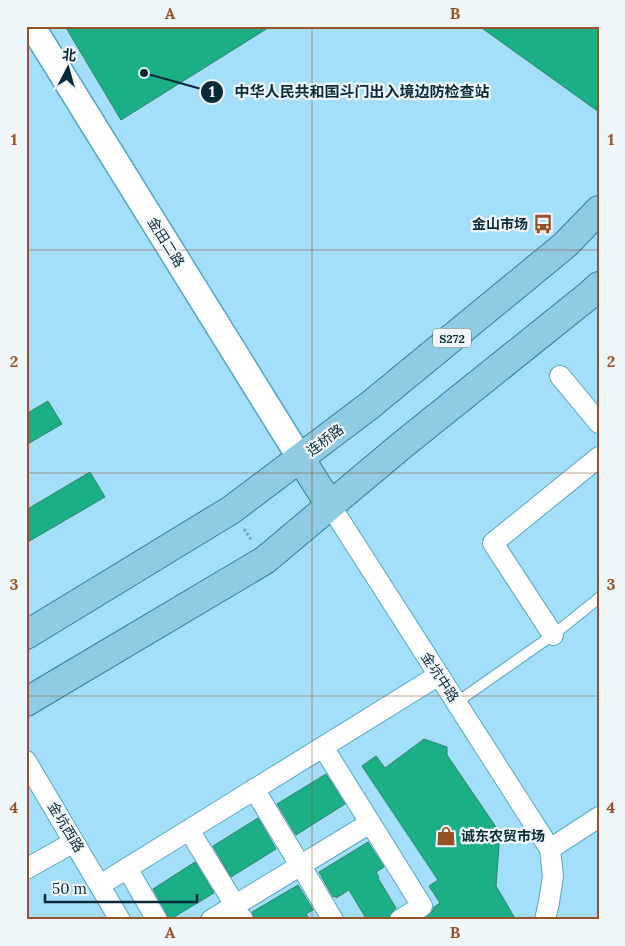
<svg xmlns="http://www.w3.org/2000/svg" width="625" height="946" font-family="Lora,'Noto Sans SC',serif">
  <rect width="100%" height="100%" fill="#a3dffa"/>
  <path fill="#1baf87" stroke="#318369" d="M65 26H271L121 120Z
    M479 26H599V112Z
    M48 401 62 424 26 445V414Z
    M90 472 105 497 26 543V510Z
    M424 739 447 747V755L500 833 496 886 516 920H423L432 912 434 907 440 903 429 886 438 880 362 766 376 756 385 768Z
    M326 774 345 804 296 835 277 804Z
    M258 818 276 849 231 877 213 846Z
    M368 842 384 867 376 872 379 877 378 878 396 908 390 914 388 920H367L349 890 336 898 335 896 333 897 319 872Z
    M195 862 214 893 169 920 167 914 153 889Z
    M298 885 313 910 306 914 310 920H255L252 912Z"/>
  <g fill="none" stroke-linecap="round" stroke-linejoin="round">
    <defs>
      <path id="service" d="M457 702 553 635 599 598"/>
      <path id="minor" d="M560 376 599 423
        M330 505 550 849 553 876 549 902 545 920
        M553 635 493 543 599 457
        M323 747 422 906 400 920
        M26 761 120 920
        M254 789 300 865
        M189 830 235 905
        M550 849 599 817
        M127 868 157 920
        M26 869 74 842
        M307 876 333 920
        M100 885 439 675
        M242 918 243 920
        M211 920 370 823"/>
      <path id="tertiary" d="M32 26 300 458"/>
      <path id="primary" d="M300 458 330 505
        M26 635 231 510 369 406 565 245 599 210
        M26 702 265 560 401 446 588 296 599 286"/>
    </defs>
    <use href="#service" stroke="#58a4c5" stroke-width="12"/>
    <use href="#minor" stroke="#58a4c5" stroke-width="22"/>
    <use href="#tertiary" stroke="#58a4c5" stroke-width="28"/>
    <use href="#primary" stroke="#307c9b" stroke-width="30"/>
    <path stroke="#6fa2b9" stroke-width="3" stroke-dasharray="2.5 2.5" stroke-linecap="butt" d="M244 529 252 541"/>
    <use href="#service" stroke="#fff" stroke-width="10"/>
    <use href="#minor" stroke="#fff" stroke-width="20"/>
    <use href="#tertiary" stroke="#fff" stroke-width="25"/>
    <use href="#primary" stroke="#8fcbe3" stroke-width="28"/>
  </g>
  <path fill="none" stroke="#98522a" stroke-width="1" stroke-opacity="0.55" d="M312 26V920M26 250H599M26 473H599M26 696H599"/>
  <defs>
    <symbol id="bus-bare" viewBox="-9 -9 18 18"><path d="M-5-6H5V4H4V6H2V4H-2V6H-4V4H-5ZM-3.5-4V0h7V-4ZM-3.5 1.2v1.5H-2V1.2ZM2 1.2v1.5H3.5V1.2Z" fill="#98522a" stroke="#f0f7fa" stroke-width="2.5" paint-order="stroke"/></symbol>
    <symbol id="shop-bare" viewBox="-9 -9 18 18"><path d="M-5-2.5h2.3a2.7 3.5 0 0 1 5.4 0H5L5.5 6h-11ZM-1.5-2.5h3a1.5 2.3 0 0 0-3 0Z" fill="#98522a" stroke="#f0f7fa" stroke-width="2.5" paint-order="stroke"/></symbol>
  </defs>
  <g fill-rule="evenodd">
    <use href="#bus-bare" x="529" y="210" width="28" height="28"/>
    <use href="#shop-bare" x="432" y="822" width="28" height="28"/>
  </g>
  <g text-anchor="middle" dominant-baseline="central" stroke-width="4.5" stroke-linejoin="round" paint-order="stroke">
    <rect fill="#f0f7fa" stroke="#4e6872" stroke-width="1" x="433" y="328.5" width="38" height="19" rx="4"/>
    <g font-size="12" font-weight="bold" fill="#092a38">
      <text x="452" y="338">S272</text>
    </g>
    <g font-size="14" font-weight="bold" fill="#092a38" stroke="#f0f7fa" text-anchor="end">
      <text x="528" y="224">金山市场</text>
      <text x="461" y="836" text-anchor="start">诚东农贸市场</text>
    </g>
    <g font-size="14" fill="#092a38" stroke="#f0f7fa">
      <text transform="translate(166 242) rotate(58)">金田二路</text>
      <text transform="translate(325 440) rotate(-37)">连桥路</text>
      <text transform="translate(440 677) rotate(57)">金坑中路</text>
      <text transform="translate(66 827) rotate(59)">金坑西路</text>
    </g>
  </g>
  <path fill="none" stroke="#092a38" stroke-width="2" d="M144 73L212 92"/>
  <g fill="#092a38" stroke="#f0f7fa" stroke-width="2">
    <circle cx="144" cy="73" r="5"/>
    <circle cx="212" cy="92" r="12"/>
  </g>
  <g font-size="15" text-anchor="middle" font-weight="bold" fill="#fff">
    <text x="212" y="97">1</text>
  </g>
  <g font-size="15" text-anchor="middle" font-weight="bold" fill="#092a38" stroke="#f0f7fa" stroke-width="4.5" stroke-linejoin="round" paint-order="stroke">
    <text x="362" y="97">中华人民共和国斗门出入境边防检查站</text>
  </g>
  <rect width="625" height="946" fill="none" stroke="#f0f7fa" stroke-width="55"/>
  <g transform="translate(68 68) rotate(6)" stroke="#f0f7fa" stroke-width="4" paint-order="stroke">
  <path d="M0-4L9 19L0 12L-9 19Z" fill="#092a38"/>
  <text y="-8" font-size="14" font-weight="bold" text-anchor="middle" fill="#092a38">北</text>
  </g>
  <path d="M45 894v8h152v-8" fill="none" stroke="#092a38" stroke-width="2.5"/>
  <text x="52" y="894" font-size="15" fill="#092a38" stroke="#f0f7fa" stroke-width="4" paint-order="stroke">50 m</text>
  <rect x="28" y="28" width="570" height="890" fill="none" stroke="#98522a" stroke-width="2"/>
  <g font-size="16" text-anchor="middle" font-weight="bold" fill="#98522a">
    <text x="170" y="19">A</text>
    <text x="455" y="19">B</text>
    <text x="14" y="145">1</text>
    <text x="611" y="145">1</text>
    <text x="14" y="367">2</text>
    <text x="611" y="367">2</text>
    <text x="14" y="590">3</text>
    <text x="611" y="590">3</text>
    <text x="14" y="813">4</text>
    <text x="611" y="813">4</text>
    <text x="170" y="938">A</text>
    <text x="455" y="938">B</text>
  </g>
</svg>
